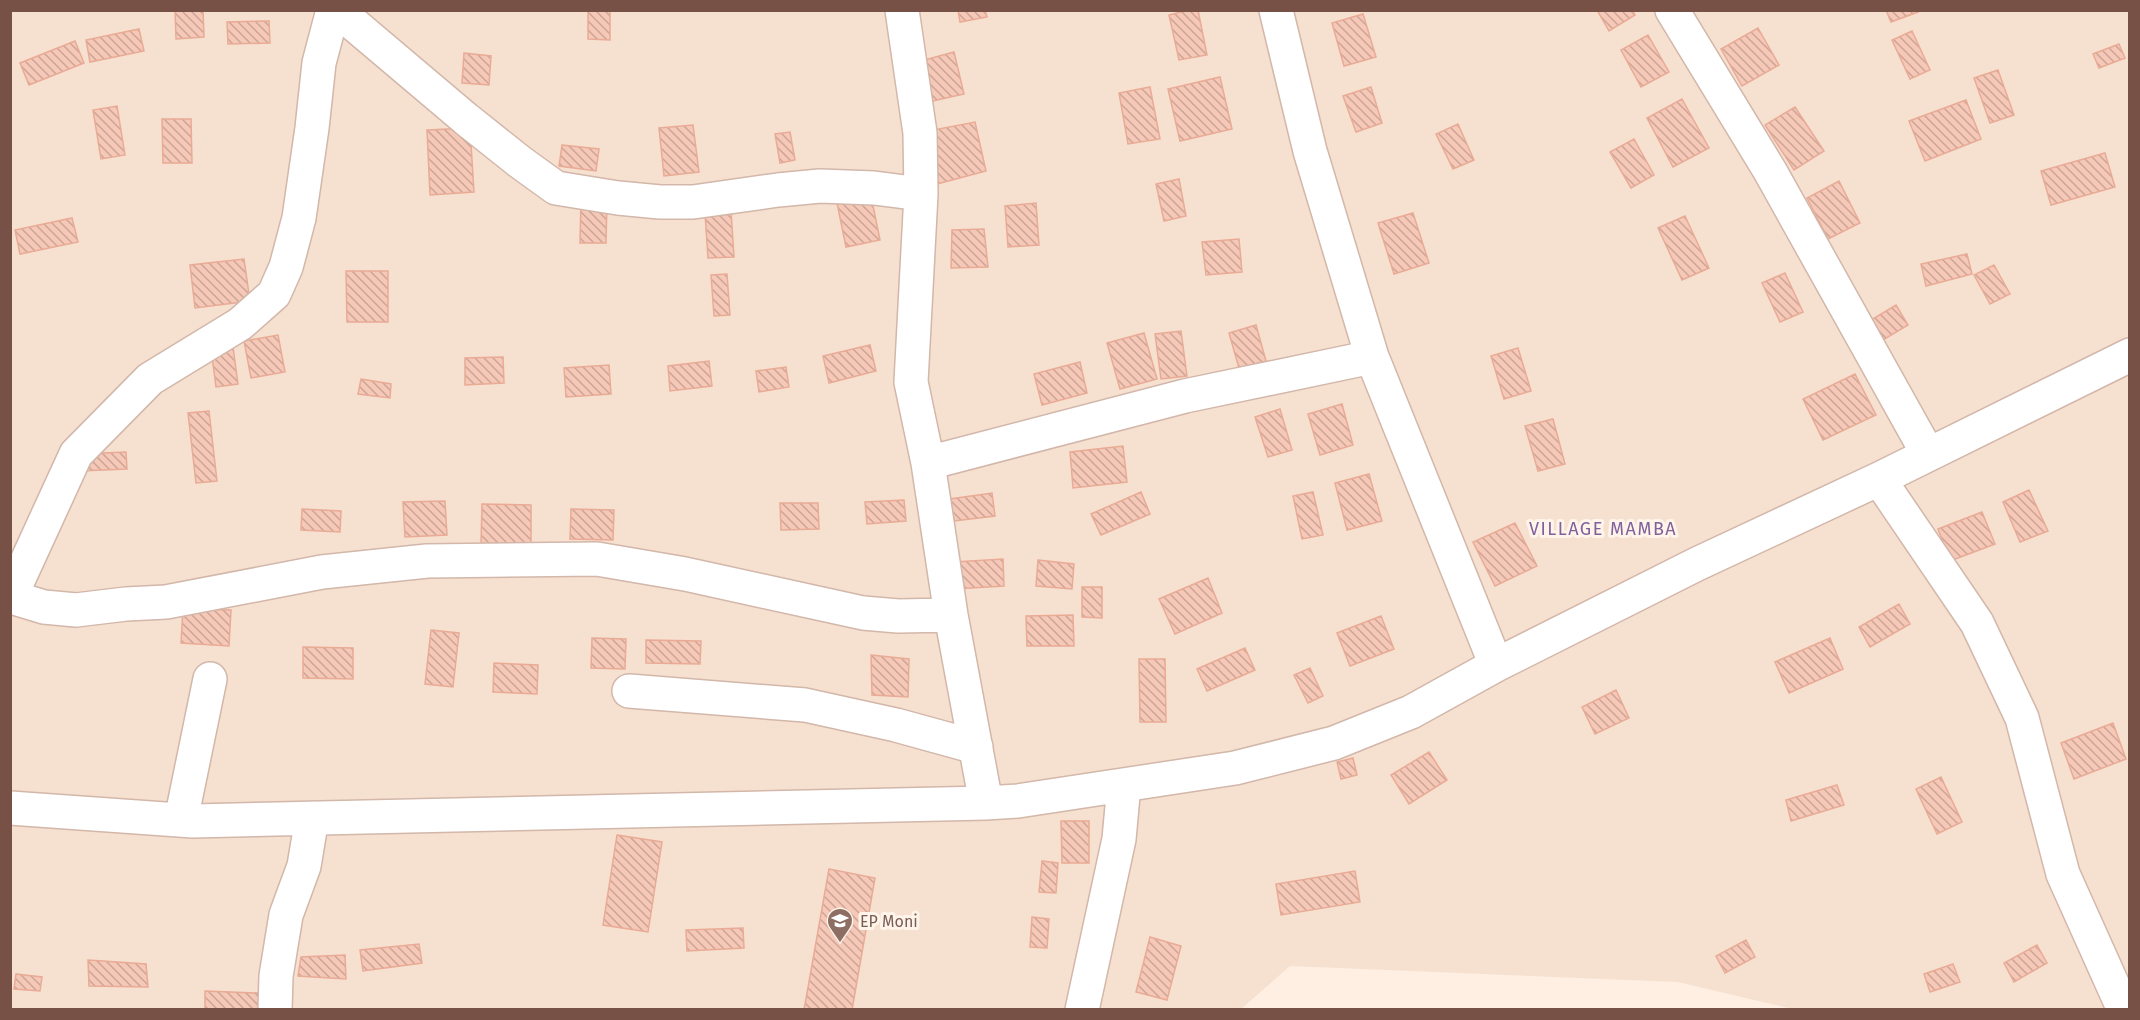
<svg xmlns="http://www.w3.org/2000/svg" width="2140" height="1020" font-family="'Fira Sans',sans-serif">
  <defs>
    <pattern id="building-back-hatch" width="6" height="6" patternUnits="userSpaceOnUse" patternTransform="scale(1.5)"><rect width="6" height="6" fill="#f6c8b7"/><path d="M-1 5l2 2M0 0l6 6M5-1l2 2" fill="none" stroke="#cca597"/></pattern>
  </defs>
  <rect width="100%" height="100%" fill="#feefe2"/>
  <path fill="#f6e0cf" d="M10 11H2129V1009L1797 1010 1678 982 1290 966 1240 1010 11 1009Z"/>
  <path fill="url(#building-back-hatch)" stroke="#e9ab96" stroke-width="1.5" d="M175 10H203L204 37 176 39Z
    M588 10H610V40L588 39Z
    M958 10H985L987 17 960 22Z
    M1189 10H1198L1207 55 1179 60 1169 15Z
    M1597 10H1632L1635 15 1609 31Z
    M1886 10H1917L1918 12 1891 22Z
    M1363 14 1376 57 1344 66 1332 23Z
    M269 21 270 43 228 44 227 22Z
    M1758 28 1779 65 1742 86 1721 49Z
    M139 29 144 51 90 62 86 40Z
    M1912 31 1930 70 1910 79 1892 40Z
    M1648 35 1669 72 1641 87 1621 50Z
    M75 41 84 63 29 85 20 63Z
    M2119 44 2125 58 2099 68 2093 54Z
    M954 52 964 94 928 102 917 62Z
    M464 53 491 56 489 85 462 83Z
    M1998 70 2014 115 1990 123 1974 78Z
    M1220 77 1232 129 1180 141 1168 89Z
    M1150 87 1160 139 1128 144 1119 93Z
    M1371 87 1382 123 1356 132 1343 96Z
    M1682 99 1709 148 1673 167 1647 118Z
    M1966 100 1981 139 1925 161 1909 121Z
    M117 106 125 155 101 159 93 110Z
    M1795 107 1824 151 1794 170 1765 125Z
    M162 119H191L192 163H163Z
    M975 122 986 171 937 184 928 131Z
    M1458 124 1474 160 1453 169 1436 134Z
    M693 125 699 172 664 176 659 128Z
    M470 128 474 192 430 195 427 130Z
    M790 132 795 160 780 163 775 134Z
    M1634 139 1654 175 1631 188 1610 152Z
    M562 145 599 149 596 171 559 166Z
    M2105 153 2115 187 2051 205 2041 171Z
    M1179 179 1186 216 1164 221 1156 184Z
    M1839 181 1860 223 1828 239 1807 198Z
    M870 191 880 240 846 247 836 198Z
    M581 200 607 201 606 243H580Z
    M1036 203 1039 245 1008 247 1005 206Z
    M731 211 734 257 708 258 705 213Z
    M1413 213 1429 263 1394 274 1378 223Z
    M1685 216 1709 268 1682 280 1658 228Z
    M72 218 78 242 20 254 15 230Z
    M984 229 988 267 951 268 952 230Z
    M1239 239 1242 272 1206 275 1202 242Z
    M1967 254 1972 274 1926 286 1921 264Z
    M244 259 250 301 195 308 190 265Z
    M1994 265 2010 294 1990 304 1974 275Z
    M346 271H388V322H347Z
    M1785 273 1803 312 1780 322 1762 283Z
    M727 274 730 315 714 316 711 275Z
    M1896 305 1908 325 1873 346 1861 326Z
    M1256 325 1266 361 1239 368 1229 333Z
    M1181 331 1187 376 1161 379 1155 334Z
    M1144 333 1157 379 1120 389 1107 343Z
    M278 335 285 372 251 378 244 341Z
    M870 345 876 371 829 383 823 356Z
    M233 347 238 384 216 387 211 349Z
    M1518 348 1531 391 1504 399 1491 356Z
    M503 357 504 383 465 385V358Z
    M709 361 712 386 670 391 668 366Z
    M1080 362 1087 393 1042 405 1034 374Z
    M609 365 611 394 566 397 564 368Z
    M786 367 789 387 759 392 756 371Z
    M1855 374 1876 415 1823 440 1803 399Z
    M361 379 391 384 390 398 358 394Z
    M1342 404 1353 445 1320 455 1308 414Z
    M1280 409 1292 450 1268 457 1255 417Z
    M209 411 217 481 196 483 188 413Z
    M1553 419 1565 464 1538 471 1525 426Z
    M1123 446 1127 482 1073 488 1070 452Z
    M126 452 127 469 80 471 79 454Z
    M1369 474 1382 521 1347 530 1335 483Z
    M2029 490 2048 531 2020 542 2003 502Z
    M1141 492 1150 514 1101 535 1091 514Z
    M1313 492 1323 535 1302 539 1293 496Z
    M992 493 995 516 954 521 950 499Z
    M904 500 906 521 867 524 865 502Z
    M445 501 447 535 405 537 403 502Z
    M780 503H818L819 529 781 530Z
    M482 504 531 505V544L481 543Z
    M302 509 341 511 340 532 301 530Z
    M571 509 614 510 613 540 570 539Z
    M1982 512 1995 544 1950 561 1938 529Z
    M1515 523 1537 566 1495 586 1473 542Z
    M1003 559 1004 586 955 589 954 562Z
    M1038 560 1074 564 1072 589 1036 586Z
    M1208 578 1222 613 1175 634 1159 599Z
    M1082 587H1102V618L1082 617Z
    M1899 604 1910 624 1870 647 1859 627Z
    M183 609 231 610 229 646 181 643Z
    M1073 615 1074 646H1027L1026 616Z
    M1381 616 1394 649 1350 666 1337 633Z
    M431 630 459 633 453 687 425 684Z
    M592 638 626 639 625 669 591 668Z
    M1830 638 1843 669 1789 693 1775 662Z
    M646 640 701 641 700 664 646 663Z
    M303 647 353 648V679L303 678Z
    M1245 648 1255 670 1207 691 1197 669Z
    M871 655 909 659 908 697 872 695Z
    M1139 659H1165L1166 722H1140Z
    M494 663 538 665 537 694 493 692Z
    M1310 668 1323 696 1308 703 1294 675Z
    M1616 690 1629 718 1595 734 1582 707Z
    M2113 723 2126 759 2074 779 2061 743Z
    M1429 752 1447 780 1409 804 1391 775Z
    M1353 758 1357 775 1341 779 1337 762Z
    M1941 777 1962 822 1937 834 1916 789Z
    M1837 785 1844 805 1791 821 1786 800Z
    M1061 821H1089V863H1062Z
    M617 835 662 842 648 932 603 925Z
    M1042 861 1058 863 1056 893 1039 892Z
    M829 869 875 878 852 1010H804Z
    M1355 871 1360 902 1281 915 1276 884Z
    M1032 917 1049 919 1047 948 1030 947Z
    M743 928 744 948 687 951 686 930Z
    M1150 937 1181 946 1167 1000 1136 992Z
    M1746 940 1755 957 1725 973 1716 956Z
    M419 944 422 963 363 971 360 950Z
    M2037 945 2047 963 2014 982 2004 963Z
    M345 955 346 979 298 976 301 957Z
    M88 960 146 964 148 987 89 986Z
    M1953 964 1960 982 1930 992 1924 974Z
    M16 974 42 977 40 991 14 989Z
    M205 991 258 993 263 1010H205Z"/>
  <g fill="none" stroke-linecap="round" stroke-linejoin="round">
    <defs>
      <path id="minor" d="M337 10 466 119 520 162 556 188 618 198 660 202H693L778 190 820 186 874 188 921 194
        M902 10 920 133 921 194 911 382 928 463 951 615 986 803
        M1276 10 1310 151 1372 357 1496 665
        M1672 10 1770 171 1928 454
        M928 463 1185 396 1372 357
        M1879 479 1977 623 2022 718 2063 874 2124 1010
        M11 597 44 607 76 610 126 604 166 602 322 572 427 561 597 559 685 574 863 613 898 616 951 615
        M10 598 76 454 150 379 240 324 274 294 286 267 299 218 312 128 319 63 333 10
        M629 691 805 705 896 725 976 747
        M10 808 193 821 986 803 1018 801 1235 768 1334 743 1411 712 1496 665 1697 564 1879 479 2130 355
        M181 820 210 679
        M275 1010 276 976 286 915 304 866 312 818
        M1082 1010 1119 839 1124 785"/>
    </defs>
    <use href="#minor" stroke="#d2b7aa" stroke-width="36"/>
    <use href="#minor" stroke="#fff" stroke-width="33"/>
  </g>
  <defs>
    <symbol id="school-pin" viewBox="-11 -11 22 30"><path d="M0 17L-7.5 6A9.5 9.5 0 1 1 7.5 6Z" fill="#8d6e63" stroke="#fff4ea"/><path d="M0-5L7-2L0 1L-7-2ZM-4 1L0 2.5L4 1V4Q0 6-4 4Z" fill="#fff"/></symbol>
  </defs>
  <g fill-rule="evenodd">
    <use href="#school-pin" x="825" y="906" width="30" height="40"/>
  </g>
  <g text-anchor="middle" dominant-baseline="central" stroke-width="6" stroke-linejoin="round" paint-order="stroke">
    <g font-size="16" fill="#785e54" stroke="#fff4ea" text-anchor="start">
      <text x="860" y="921">EP Moni</text>
    </g>
    <g font-size="18" letter-spacing="1.5" fill="#80619c" stroke="#fff4ea">
      <text x="1603" y="529">VILLAGE MAMBA</text>
    </g>
  </g>
  <rect width="2140" height="1020" fill="none" stroke="#775146" stroke-width="24"/>
</svg>
